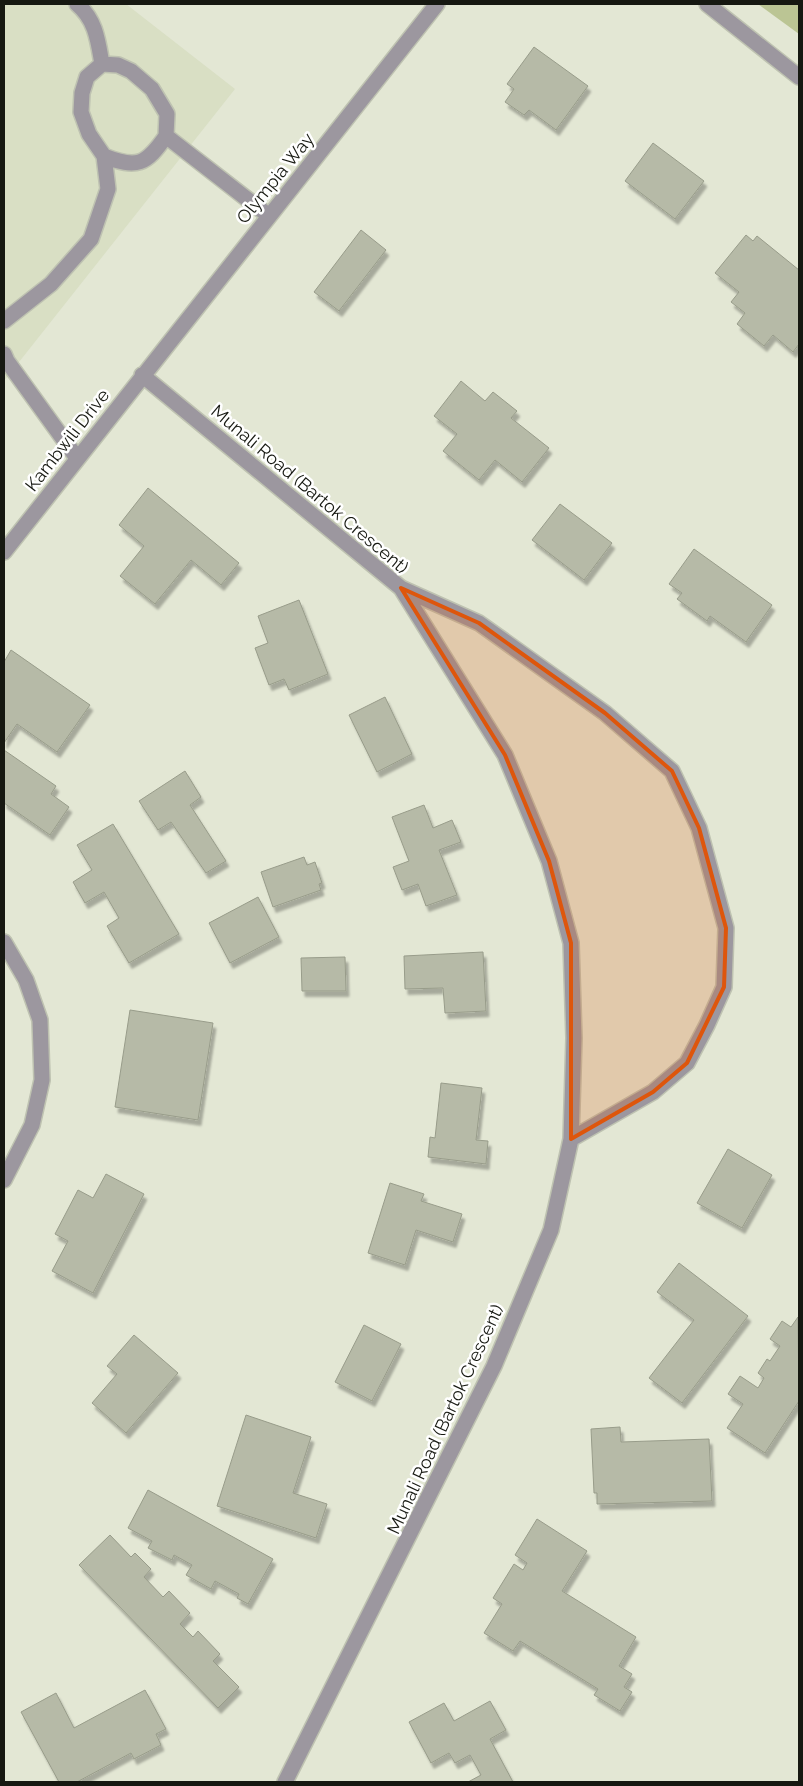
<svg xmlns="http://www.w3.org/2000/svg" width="803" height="1786" font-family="Raleway,sans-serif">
  <defs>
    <filter id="shadow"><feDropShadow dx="3" dy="5.5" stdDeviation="1" flood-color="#0004"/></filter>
  </defs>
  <rect width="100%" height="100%" fill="#e3e7d4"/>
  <path fill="#d9dfc4" d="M4 4H126L235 89 4 381Z"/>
  <path fill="#bbc594" d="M758 4H799V34Z"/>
  <path fill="#b6baa7" stroke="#989c8a" filter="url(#shadow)" d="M534 47 588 86 556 130 529 110 524 115 505 102 514 89 507 84Z
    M653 143 704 181 675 219 625 181Z
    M361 230 386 250 339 311 314 292Z
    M746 235 753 241 757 236 799 270V344L793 352 773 335 764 346 737 324 745 313 731 302 739 292 715 273Z
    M461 381 485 401 493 392 517 411 511 418 549 448 522 482 495 460 479 480 443 451 457 434 434 416Z
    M148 488 239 563 221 585 191 560 155 604 120 576 144 546 119 525Z
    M560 504 612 543 584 580 532 540Z
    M694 549 772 605 746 642 710 616 707 621 677 599 682 593 669 584Z
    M299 600 328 674 289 690 284 679 269 685 255 648 268 643 258 616Z
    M11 650 90 705 57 752 17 724 4 743V662Z
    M385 697 412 754 377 772 349 715Z
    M4 750 56 786 51 794 69 807 50 835 4 803Z
    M185 771 201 797 190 805 226 861 206 873 171 822 158 830 139 801Z
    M424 805 433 828 452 820 461 842 439 850 457 895 426 906 418 884 402 890 393 867 409 861 392 817Z
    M113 824 179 934 129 963 107 926 119 918 104 892 85 903 73 882 92 870 77 845Z
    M304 857 307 865 315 862 322 883 319 884 321 890 273 907 261 872Z
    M258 897 279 937 230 963 209 923Z
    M483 952 486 1011 445 1013 443 988 405 989 404 956Z
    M345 957 346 991H302L301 958Z
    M130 1010 213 1023 198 1120 115 1107Z
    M441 1083 482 1088 476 1140 488 1141 486 1164 428 1157 430 1137 435 1138Z
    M728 1149 772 1175 742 1228 697 1203Z
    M106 1174 144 1194 93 1293 52 1271 68 1241 55 1234 78 1190 93 1198Z
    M390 1183 424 1194 421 1201 462 1214 453 1242 416 1230 405 1265 368 1253Z
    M679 1263 748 1316 682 1403 649 1378 694 1320 657 1292Z
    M798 1317 799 1401 765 1453 727 1428 743 1404 728 1394 740 1376 758 1388 764 1378 758 1373 767 1359 770 1361 780 1346 770 1339 782 1321 791 1327Z
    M364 1325 401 1344 372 1401 335 1382Z
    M134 1335 178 1373 126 1433 92 1403 117 1374 107 1366Z
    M246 1415 311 1437 293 1493 327 1504 316 1538 217 1506Z
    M620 1427 621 1442 709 1439 712 1501 597 1504V1493H594L591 1429Z
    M148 1490 273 1559 248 1604 237 1598 239 1594 215 1581 211 1589 186 1575 192 1565 174 1555 172 1560 148 1548 152 1541 128 1528Z
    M537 1519 587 1551 562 1591 636 1637 619 1666 632 1674 624 1687 632 1692 620 1711 594 1695 598 1689 520 1641 513 1651 484 1633 502 1604 493 1598 514 1564 523 1570 527 1563 515 1555Z
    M110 1535 131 1557 135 1553 151 1569 144 1577 163 1597 169 1591 190 1613 180 1624 193 1637 198 1631 220 1654 213 1661 239 1687 218 1708 79 1565Z
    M145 1690 166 1729 156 1734 161 1745 134 1759 131 1753 77 1782H59L21 1712 56 1693 74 1728Z
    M490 1701 506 1730 490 1739 513 1782H468L481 1775 470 1755 455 1763 449 1753 431 1763 409 1722 444 1703 454 1721Z"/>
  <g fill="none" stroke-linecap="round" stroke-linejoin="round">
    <defs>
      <path id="minor" d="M707 4 799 77
        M102 64 118 65 131 71 152 89 167 114 166 136 269 216
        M104 156C137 169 146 165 166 136
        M4 321 51 284 91 239 108 189 104 156 89 134 81 112 82 93 87 77 102 64C98 41 96 20 77 4
        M4 354 7 361 77 458
        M142 375 401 588 505 755 549 861 571 943 574 1038 571 1139 551 1230 494 1366 285 1782
        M4 552 437 4
        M401 588 479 623 605 713 672 771 699 828 726 928 724 987 707 1025 687 1063 653 1092 571 1139
        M4 942 26 980 40 1020 42 1080 32 1125 4 1180"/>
    </defs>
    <use href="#minor" stroke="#bec2b1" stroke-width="18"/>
    <use href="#minor" stroke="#9c979f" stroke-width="15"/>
  </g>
  <path fill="#de560c" fill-opacity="0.2" stroke="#de560c" stroke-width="4" stroke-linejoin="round" d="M401 588 479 623 605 713 672 771 699 828 726 928 724 987 687 1063 653 1092 571 1139V943L549 861 505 755Z"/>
  <g text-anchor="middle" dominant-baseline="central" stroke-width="5" stroke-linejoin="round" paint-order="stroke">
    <g font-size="18" fill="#161811" stroke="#fff">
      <text transform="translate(275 178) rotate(-51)">Olympia Way</text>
      <text transform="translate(67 440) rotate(-52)">Kambwili Drive</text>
      <text transform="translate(310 489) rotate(40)">Munali Road (Bartok Crescent)</text>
      <text transform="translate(445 1419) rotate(-65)">Munali Road (Bartok Crescent)</text>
    </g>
  </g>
  <rect width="803" height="1786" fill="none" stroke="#161811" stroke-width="10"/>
</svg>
